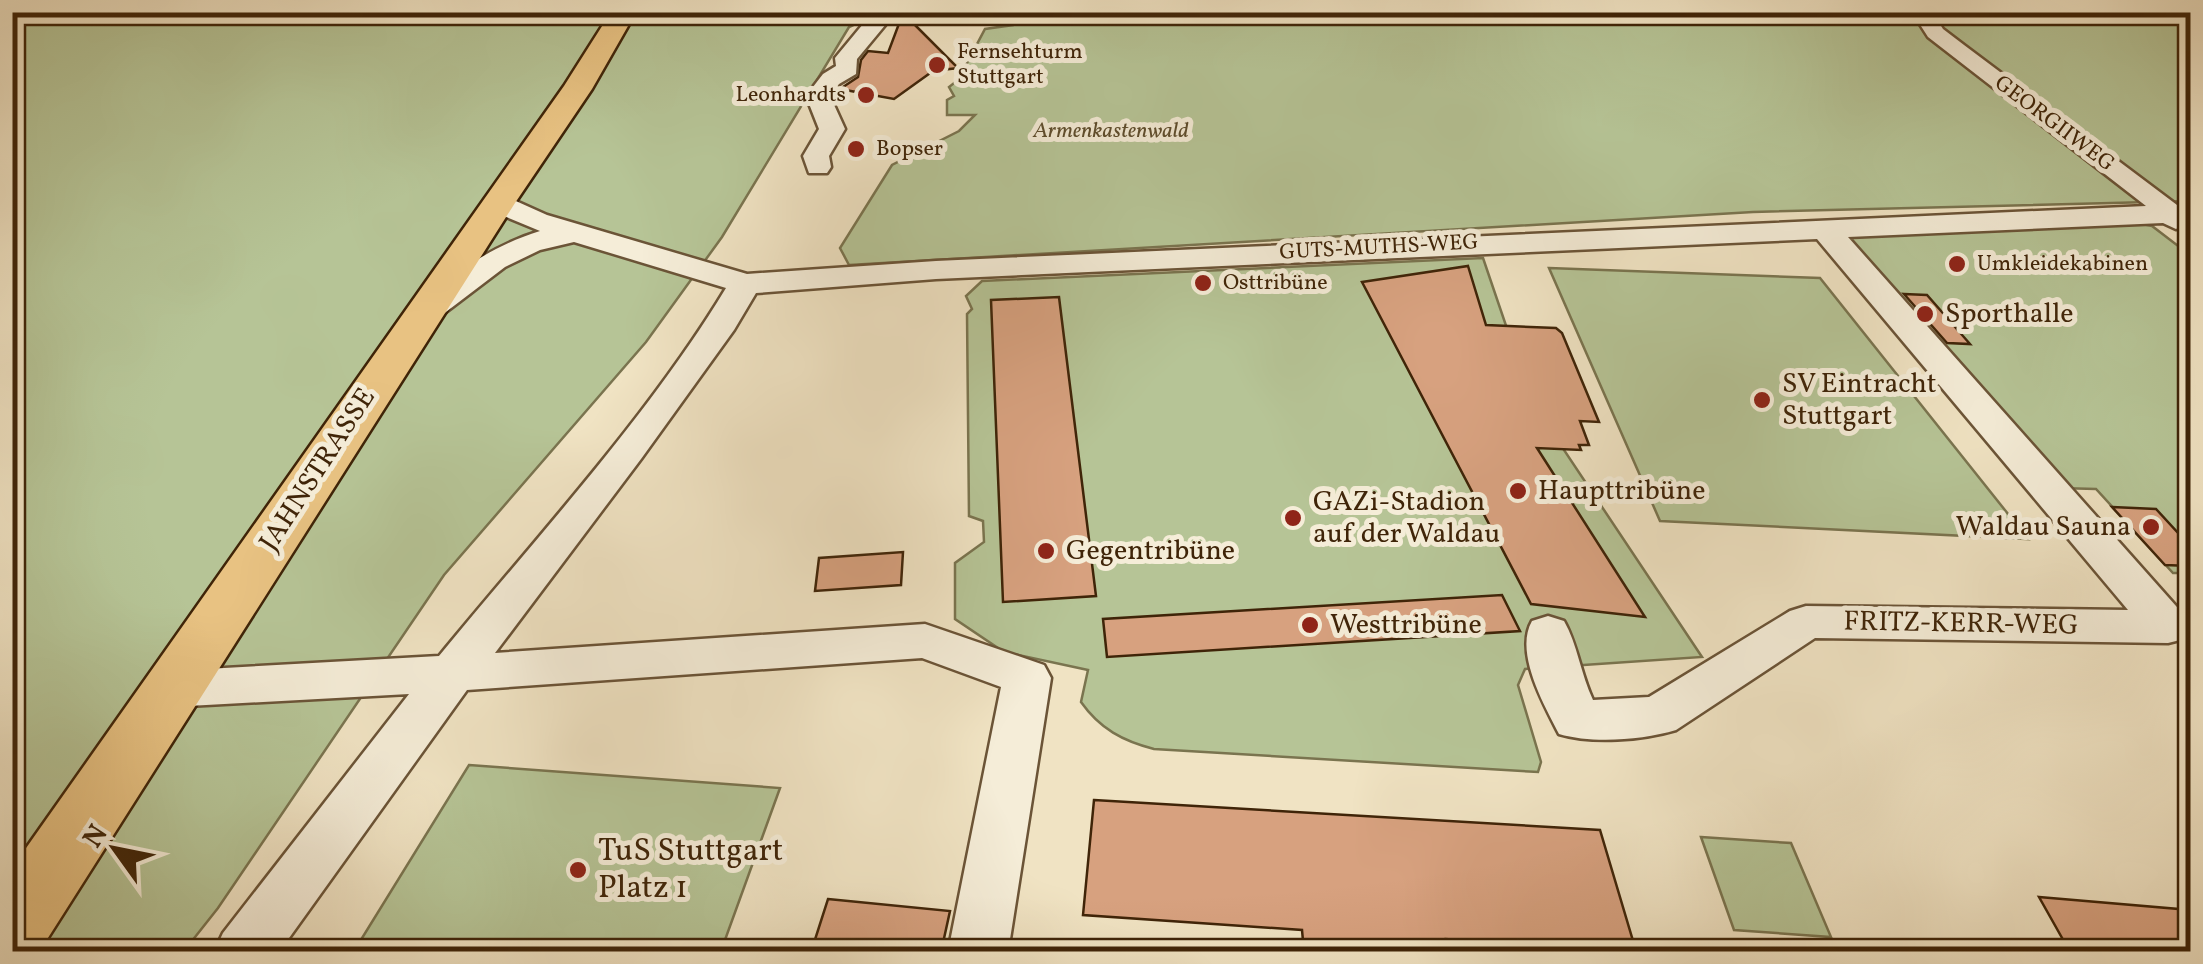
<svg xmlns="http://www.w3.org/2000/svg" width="2203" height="964" font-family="Vollkorn,serif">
  <rect width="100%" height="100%" fill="#f0e3c3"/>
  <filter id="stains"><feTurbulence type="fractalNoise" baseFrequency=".002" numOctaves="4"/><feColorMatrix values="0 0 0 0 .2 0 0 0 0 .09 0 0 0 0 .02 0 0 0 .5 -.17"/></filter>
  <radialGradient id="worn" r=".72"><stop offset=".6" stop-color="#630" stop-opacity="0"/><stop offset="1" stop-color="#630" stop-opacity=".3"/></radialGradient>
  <path fill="#b6c496" stroke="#7a744f" stroke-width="2.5" d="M12 13H879L849 27 722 237 646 342 444 575 218 908 184 951H13Z
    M1017 13H2190V201L1753 212 849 265 840 248 892 165 959 131 975 115H947V100L954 96 949 87 958 80 985 29 1013 25Z
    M2121 220 2152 226 2190 255V573H2173L2096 489 2059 488 1841 239 1846 233Z
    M1483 258 1532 402 1702 657 1525 669 1518 685 1541 762 1538 772 1154 749C1123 741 1100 729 1081 702L1088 670 1004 652 955 619V563L984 542 983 521 969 516 967 314 972 309 966 296 982 281Z
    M1549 268 1820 278 2028 539 1660 521Z
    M469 765 780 788 721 951H354Z
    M1701 837 1791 843 1831 937 1734 930Z"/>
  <path fill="#d7a17f" stroke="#3f2408" stroke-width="2.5" d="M903 13 958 68 933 71 894 99 840 89 858 77 861 60 868 51 888 53Z
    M1468 266 1486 325 1556 328 1562 333 1599 422 1580 421 1589 445H1579L1581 450 1537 448 1645 617 1531 604 1362 282Z
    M1904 294 1927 295 1970 344 1947 343Z
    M1059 297 1096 596 1003 602 991 300Z
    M2112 507 2156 509 2190 546V566L2165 565Z
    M903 552 901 585 815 591 819 558Z
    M1502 595 1520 631 1107 657 1103 619Z
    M1094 800 1600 830 1636 951 1446 939 1448 952H1304L1302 930 1083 915Z
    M2039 897 2190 910V952H2070Z
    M828 899 950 911 941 952H811Z"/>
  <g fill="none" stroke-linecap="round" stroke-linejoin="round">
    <defs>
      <path id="minor" d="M873 12H896L857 59 856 74 839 84 830 96 845 129 829 156 831 167 827 173H809L803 156 819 129 806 96 823 74 836 66 835 58Z
        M1912 12H1932L1943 29 1964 45 2177 205H2190V221L2176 229 2163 223 1848 237 2184 615 2190 626 2184 639 2168 643 1815 638 1676 730C1642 740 1593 744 1559 734 1544 705 1514 652 1532 621L1548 616 1564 621C1577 643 1581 675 1593 700L1649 697 1790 611 1806 606 2128 610 1817 239 936 279 756 293 734 330 641 459 495 653 925 624 1044 665 1051 678 1008 952H948L1001 687 922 658 467 690 279 952H214L223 933 409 694 170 707 153 702 146 689 153 676 170 671 439 656C535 539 648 417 726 288L574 242 540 250 505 267 438 318H414L410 311 414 304C454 274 491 246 540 231L487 209 483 203 487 197H507L547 215 747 274 936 261 2146 206 1928 37Z"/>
      <path id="major" d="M611 12H636L592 89 515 203 39 952H12V868L564 86Z"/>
    </defs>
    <use href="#minor" stroke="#6b5437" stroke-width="5"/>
    <use href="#major" stroke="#3f2408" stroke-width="5"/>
    <use href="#minor" fill="#f5edd8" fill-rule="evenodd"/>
    <use href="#major" fill="#e8c282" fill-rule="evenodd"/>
  </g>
  <g fill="#8f2418" stroke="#f5edd8" stroke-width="4">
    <circle cx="937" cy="65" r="10"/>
    <circle cx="866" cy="95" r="10"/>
    <circle cx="856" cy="149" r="10"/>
    <circle cx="1957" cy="264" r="10"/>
    <circle cx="1203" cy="283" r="10"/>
    <circle cx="1925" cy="314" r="10"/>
    <circle cx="1762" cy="400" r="10"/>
    <circle cx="1518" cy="491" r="10"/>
    <circle cx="1293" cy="518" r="10"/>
    <circle cx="2151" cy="527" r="10"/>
    <circle cx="1046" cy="551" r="10"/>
    <circle cx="1310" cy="625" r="10"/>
    <circle cx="578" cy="870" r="10"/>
  </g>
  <g text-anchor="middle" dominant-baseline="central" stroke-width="10" stroke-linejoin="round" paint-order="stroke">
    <g font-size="22" fill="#3f2408" stroke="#f5edd8" text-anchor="start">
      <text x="957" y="52">Fernsehturm<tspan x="957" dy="25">Stuttgart</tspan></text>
      <text x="846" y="95" text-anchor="end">Leonhardts</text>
      <text x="876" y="149">Bopser</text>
      <text x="1977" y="264">Umkleidekabinen</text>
      <text x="1223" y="283">Osttribüne</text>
    </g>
    <g font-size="22" fill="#3f2408" stroke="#f5edd8">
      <text transform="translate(2054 124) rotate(37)">GEORGIIWEG</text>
      <text transform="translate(1379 248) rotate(-3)">GUTS-MUTHS-WEG</text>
    </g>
    <g font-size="22" font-style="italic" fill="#5d4c2c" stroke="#f5edd8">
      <text x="1111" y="131">Armenkastenwald</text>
    </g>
    <g font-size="28" fill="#3f2408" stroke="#f5edd8" text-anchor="start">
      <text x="1945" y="314">Sporthalle</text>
      <text x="1782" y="384">SV Eintracht<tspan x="1782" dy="32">Stuttgart</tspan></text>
      <text x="1538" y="491">Haupttribüne</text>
      <text x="1313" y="502">GAZi-Stadion<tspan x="1313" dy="32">auf der Waldau</tspan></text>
      <text x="2131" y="527" text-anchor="end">Waldau Sauna</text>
      <text x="1066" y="551">Gegentribüne</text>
      <text x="1330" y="625">Westtribüne</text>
    </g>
    <g font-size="28" fill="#3f2408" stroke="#f5edd8">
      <text transform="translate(318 470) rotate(-57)">JAHNSTRASSE</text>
      <text transform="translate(1961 624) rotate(1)">FRITZ-KERR-WEG</text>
    </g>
    <g font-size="32" fill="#3f2408" stroke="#f5edd8" text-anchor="start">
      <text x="598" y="852">TuS Stuttgart<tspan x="598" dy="37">Platz 1</tspan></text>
    </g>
  </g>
  <rect width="2203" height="964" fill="none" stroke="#f0e3c3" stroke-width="50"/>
  <rect x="15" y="15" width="2173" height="934" fill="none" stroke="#3f2408" stroke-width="5"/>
  <rect x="25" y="25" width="2153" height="914" fill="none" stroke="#3f2408" stroke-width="2.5"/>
  <g transform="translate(115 849) rotate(303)" stroke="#f5edd8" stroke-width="8" paint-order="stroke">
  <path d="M0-8L18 38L0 25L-18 38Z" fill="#3f2408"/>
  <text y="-15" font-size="28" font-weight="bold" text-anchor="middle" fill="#3f2408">N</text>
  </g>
  <rect width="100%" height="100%" filter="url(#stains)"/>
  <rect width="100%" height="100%" fill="url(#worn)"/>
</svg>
